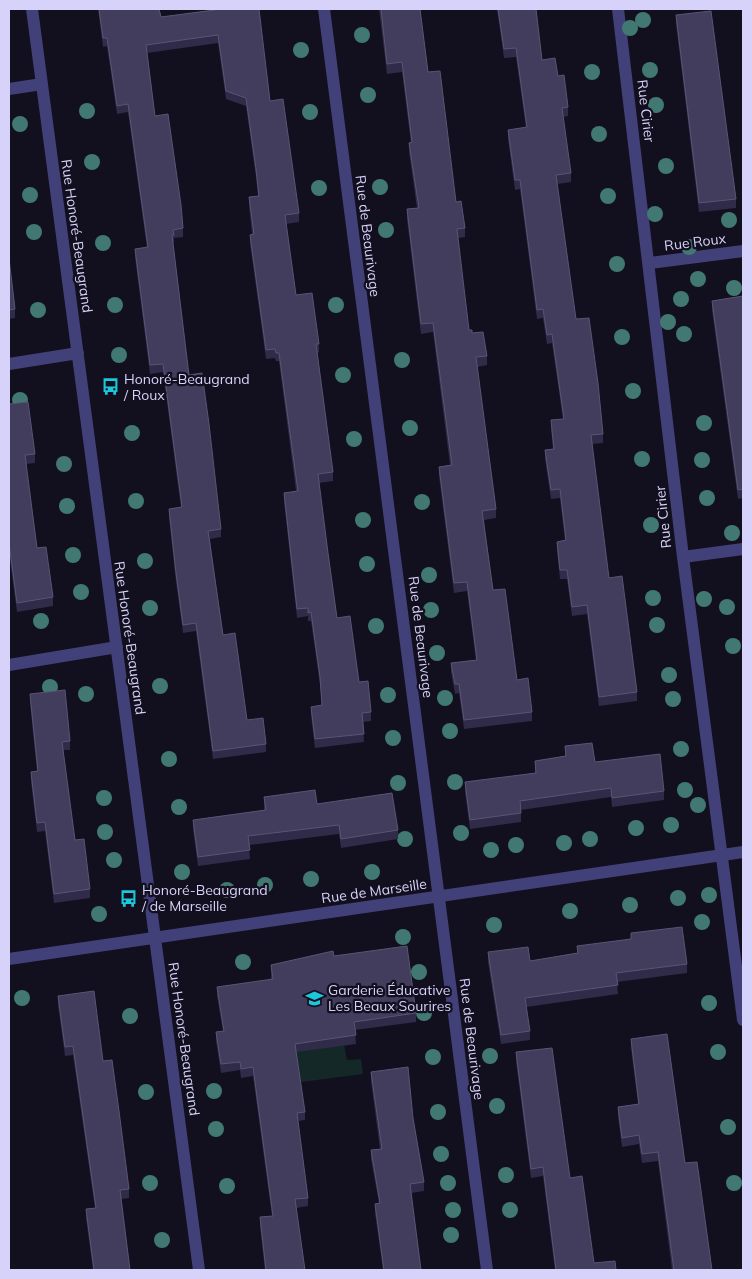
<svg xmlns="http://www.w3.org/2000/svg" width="752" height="1279" font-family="Mulish,sans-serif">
  <rect width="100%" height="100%" fill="#120f1e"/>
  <path fill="#132827" d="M291 1021 344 1045 347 1060 361 1059 363 1074 286 1084Z"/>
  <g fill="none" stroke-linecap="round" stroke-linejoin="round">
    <path stroke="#424078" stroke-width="12" d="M32 9 199 1270
      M324 9 487 1270
      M618 9 683 557 743 1020
      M9 89 42 84
      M650 263 743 251
      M9 364 78 353
      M683 557 743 549
      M9 665 117 647
      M9 959 743 852"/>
  </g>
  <g fill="#417972">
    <circle cx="643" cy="20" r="8"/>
    <circle cx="630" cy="28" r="8"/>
    <circle cx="362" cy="35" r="8"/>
    <circle cx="301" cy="50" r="8"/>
    <circle cx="650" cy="70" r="8"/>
    <circle cx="592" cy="72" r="8"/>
    <circle cx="368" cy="95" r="8"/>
    <circle cx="656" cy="105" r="8"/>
    <circle cx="87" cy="111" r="8"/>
    <circle cx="310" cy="112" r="8"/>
    <circle cx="20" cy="124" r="8"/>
    <circle cx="599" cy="134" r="8"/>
    <circle cx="92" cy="162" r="8"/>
    <circle cx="666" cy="166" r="8"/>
    <circle cx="380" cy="187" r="8"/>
    <circle cx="319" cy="188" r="8"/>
    <circle cx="30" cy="195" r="8"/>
    <circle cx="608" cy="196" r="8"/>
    <circle cx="655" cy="214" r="8"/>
    <circle cx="729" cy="220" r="8"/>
    <circle cx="386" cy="230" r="8"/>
    <circle cx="34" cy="232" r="8"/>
    <circle cx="103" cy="243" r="8"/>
    <circle cx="689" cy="247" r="8"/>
    <circle cx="617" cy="264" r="8"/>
    <circle cx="698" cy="279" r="8"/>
    <circle cx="734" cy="288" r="8"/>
    <circle cx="681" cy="299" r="8"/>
    <circle cx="115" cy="305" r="8"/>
    <circle cx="336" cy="305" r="8"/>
    <circle cx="38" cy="310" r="8"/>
    <circle cx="668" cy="322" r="8"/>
    <circle cx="684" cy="334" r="8"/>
    <circle cx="622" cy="337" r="8"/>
    <circle cx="119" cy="355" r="8"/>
    <circle cx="402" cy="360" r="8"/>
    <circle cx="343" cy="375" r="8"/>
    <circle cx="633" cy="391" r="8"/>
    <circle cx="20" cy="400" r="8"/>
    <circle cx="704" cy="423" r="8"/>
    <circle cx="410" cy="428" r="8"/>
    <circle cx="132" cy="433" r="8"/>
    <circle cx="354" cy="439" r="8"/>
    <circle cx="642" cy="459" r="8"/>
    <circle cx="702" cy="460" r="8"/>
    <circle cx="64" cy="464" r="8"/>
    <circle cx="707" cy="498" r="8"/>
    <circle cx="136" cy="501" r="8"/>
    <circle cx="422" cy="502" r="8"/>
    <circle cx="67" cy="506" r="8"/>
    <circle cx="363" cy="520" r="8"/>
    <circle cx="651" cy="525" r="8"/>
    <circle cx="732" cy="533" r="8"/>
    <circle cx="73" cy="555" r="8"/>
    <circle cx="145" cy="561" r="8"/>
    <circle cx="367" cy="564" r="8"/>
    <circle cx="429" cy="575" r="8"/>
    <circle cx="81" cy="592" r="8"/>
    <circle cx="653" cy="598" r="8"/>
    <circle cx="704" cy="599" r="8"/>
    <circle cx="727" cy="607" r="8"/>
    <circle cx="150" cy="608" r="8"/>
    <circle cx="431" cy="610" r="8"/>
    <circle cx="41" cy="621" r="8"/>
    <circle cx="657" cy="625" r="8"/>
    <circle cx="376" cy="626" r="8"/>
    <circle cx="733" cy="646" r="8"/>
    <circle cx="437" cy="653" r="8"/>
    <circle cx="669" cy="675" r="8"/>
    <circle cx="160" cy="686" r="8"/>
    <circle cx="50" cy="687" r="8"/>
    <circle cx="86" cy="694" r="8"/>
    <circle cx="388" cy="695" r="8"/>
    <circle cx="445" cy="698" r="8"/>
    <circle cx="673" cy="699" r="8"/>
    <circle cx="450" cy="731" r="8"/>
    <circle cx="393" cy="738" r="8"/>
    <circle cx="681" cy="749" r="8"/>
    <circle cx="169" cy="759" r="8"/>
    <circle cx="455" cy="782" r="8"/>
    <circle cx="398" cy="783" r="8"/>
    <circle cx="685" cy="790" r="8"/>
    <circle cx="104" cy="798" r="8"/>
    <circle cx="698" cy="805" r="8"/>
    <circle cx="179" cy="807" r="8"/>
    <circle cx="671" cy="825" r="8"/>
    <circle cx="636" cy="828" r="8"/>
    <circle cx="105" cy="832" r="8"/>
    <circle cx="461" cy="833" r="8"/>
    <circle cx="405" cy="839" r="8"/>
    <circle cx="590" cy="839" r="8"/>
    <circle cx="564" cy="843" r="8"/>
    <circle cx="516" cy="845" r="8"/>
    <circle cx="491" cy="850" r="8"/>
    <circle cx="114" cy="860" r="8"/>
    <circle cx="182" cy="872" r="8"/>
    <circle cx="372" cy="872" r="8"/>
    <circle cx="311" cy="879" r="8"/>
    <circle cx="265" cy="885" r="8"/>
    <circle cx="227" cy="890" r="8"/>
    <circle cx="709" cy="895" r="8"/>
    <circle cx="678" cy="898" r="8"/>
    <circle cx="630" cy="905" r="8"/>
    <circle cx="570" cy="911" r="8"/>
    <circle cx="99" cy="914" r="8"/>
    <circle cx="702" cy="922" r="8"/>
    <circle cx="494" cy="925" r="8"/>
    <circle cx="403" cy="937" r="8"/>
    <circle cx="243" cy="962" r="8"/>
    <circle cx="419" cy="972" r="8"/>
    <circle cx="22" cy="998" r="8"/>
    <circle cx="709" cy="1003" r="8"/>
    <circle cx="424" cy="1013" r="8"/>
    <circle cx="130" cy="1016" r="8"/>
    <circle cx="718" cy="1052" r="8"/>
    <circle cx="490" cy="1056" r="8"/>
    <circle cx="433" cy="1057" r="8"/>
    <circle cx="214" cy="1091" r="8"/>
    <circle cx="146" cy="1092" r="8"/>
    <circle cx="497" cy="1106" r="8"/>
    <circle cx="438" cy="1112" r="8"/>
    <circle cx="728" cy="1127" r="8"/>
    <circle cx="216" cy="1129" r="8"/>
    <circle cx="441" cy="1154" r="8"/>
    <circle cx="506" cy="1175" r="8"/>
    <circle cx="150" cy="1183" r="8"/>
    <circle cx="448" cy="1183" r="8"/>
    <circle cx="734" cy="1183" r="8"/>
    <circle cx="227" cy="1186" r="8"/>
    <circle cx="453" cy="1210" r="8"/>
    <circle cx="510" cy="1210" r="8"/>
    <circle cx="451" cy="1235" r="8"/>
    <circle cx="162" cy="1240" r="8"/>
  </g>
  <path fill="#312b4a" d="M98 9H159L161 17 221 9 270 101 299 213V222L286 224 296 295 319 344V352L317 353 333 472V481L319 483 328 553 337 618 359 682 371 712V721L363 722 364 742 315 748 311 715V707L322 705 320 685 311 621H308V616L297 618 284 501V493L296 491 279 361H276L275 358 266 359 250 243V235L252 234 249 205V197L258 196 256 177 246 106 226 99 218 43 147 53 155 116 183 228V237L174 238V243H173L189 375 221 529V537L210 539 223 635 247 720 266 744V752L213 759 196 631 183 633 176 581 169 517V509L181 507 163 372 150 374 135 257V249L147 248 128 112 117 114 107 46 103 47Z
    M379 9H420L428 72 456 202 465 228V237L458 238 469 330 472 333 487 356V365L477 367 496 509V518L484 520 493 590 517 680 532 712V721L464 729 459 693 455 694 451 672V663L476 660 467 591 454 593 439 476V467L450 465 433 332 421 334 407 219V209L417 208 409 152V143H411L402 72 387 74Z
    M497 9H536L542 60 558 76 568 107V116L563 117 571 173V182L557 184 576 319 603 434V443L592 444 609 578 637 692V701L599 706 587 614 572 616 567 579H560L557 551V542L565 540 560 498 551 499 545 459V450L553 449 551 429V420L563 419 552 343 547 344 543 318 537 319 520 189 515 190 508 139V130L526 128 516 57 504 58Z
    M676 15 736 199V208L699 212 676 24Z
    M9 258 15 309V318L9 319Z
    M743 296V498L738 499 712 310V301Z
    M9 404 35 454V463L26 464 37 548 53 597V606L17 612 9 552Z
    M30 694 70 741V750H63L75 840 90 889V898L54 903 45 831 37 832 31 781V772L37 771 30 703Z
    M565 746 595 762 664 791V800L612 807 611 797 521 810V822L470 829 465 792V782L535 773V761L565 756Z
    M264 797 317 804 398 830V839L341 848 339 834 249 845 250 859 198 866 193 829V820L264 810Z
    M631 933 687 964V973L617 982 618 994 526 1007 530 1031V1040L501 1044 488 962V952L530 961 577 953V946L631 939Z
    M334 956 416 1013V1022L355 1030 356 1044 296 1052 305 1112V1120L298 1121 308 1198V1206L296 1208 305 1270H265L260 1226V1217L272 1216 253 1076 241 1078 240 1070 221 1073 216 1041V1032L223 1031 217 996V987L271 980V965Z
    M58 996 103 1061 129 1189V1198L121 1199 130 1270H93L86 1218V1209L95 1208 73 1055 65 1056 58 1005Z
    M631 1039 685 1163 712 1270H672L658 1161 642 1163 639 1144 622 1147 618 1116V1107L638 1104 631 1048Z
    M516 1052 570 1178 594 1263 616 1270H555L543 1176 531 1178 516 1061Z
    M371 1072 413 1118 424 1182V1191L411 1193 421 1270H383L375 1213V1204L379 1203 371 1159V1150L380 1149 371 1081Z"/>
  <path fill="#423d5d" stroke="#5a5475" d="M99 9H159L161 17 222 9H259L270 101 283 99 299 213 285 215 296 295 312 293 319 344H316L333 472 318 474 328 553 337 618 350 616 359 682 368 681 371 712 362 713 364 734 315 739 311 707 322 705 320 677 311 612 308 613V608L297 609 284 493 298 491 279 353H276L275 349 266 350 250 235 254 234 249 197 259 196 256 169 246 98 226 91 218 35 146 45 155 116 168 114 181 205 183 228 173 230 174 235H172L189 375 202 373 209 424 221 529 208 531 223 635 235 633 247 720 263 718 266 744 213 751 196 623 183 625 176 573 169 509 182 507 163 364 150 365 135 249 148 247 128 104 117 106 107 38H103Z
    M381 9H420L428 72 440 71 456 202 461 201 465 228 457 229 469 330H472V333L483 332 487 356 476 357 496 509 482 511 493 590 505 589 517 680 528 678 532 712 464 720 459 684H455L451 663 477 660 467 582 454 583 439 467 452 465 433 323 421 324 407 209 419 208 409 143 412 142 402 62 387 64Z
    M498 9H536L542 60 555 58 558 76 564 75 568 107 562 108 571 173 556 175 576 319 589 318 598 383 603 434 591 435 609 578 622 576 637 692 599 697 587 605 572 607 567 570H560L557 542 566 540 560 489 551 490 545 450 554 449 551 420 564 419 552 334 547 335 543 309 537 310 520 180H515L508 130 527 127 516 48 504 49Z
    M711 11 736 199 699 203 676 15Z
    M9 258 15 309 9 310Z
    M743 296V489L738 490 712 301Z
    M28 402 35 454 25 455 37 548 46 547 53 597 17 603 9 543V404Z
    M65 690 70 741 62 742 75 840 84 839 90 889 54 894 45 822 37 823 31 772 38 771 30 694Z
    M592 743 595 762 660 754 664 791 612 798 611 788 520 801 521 813 470 820 465 782 536 773 535 761 566 756 565 746Z
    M315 790 317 804 392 793 398 830 341 839 339 825 248 836 250 850 198 857 193 820 266 810 264 797Z
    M682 927 687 964 616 973 618 985 525 998 530 1031 501 1035 488 952 528 947 530 961 578 953 577 946 631 939V933Z
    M407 946 416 1013 354 1022 356 1035 295 1044 305 1112 297 1113 308 1198 295 1199 305 1270H266L260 1217 273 1216 253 1067 241 1069 240 1062 221 1064 216 1032 224 1031 217 987 273 979 271 965 333 951 334 956Z
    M94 991 103 1061 112 1060 119 1111 129 1189 120 1190 130 1270H94L86 1209 96 1208 73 1046 65 1047 58 996Z
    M667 1034 685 1163 697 1162 712 1270H674L658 1152 642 1154 639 1135 622 1138 618 1107 639 1104 631 1039Z
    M552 1048 570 1178 582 1176 594 1263 615 1261 616 1270H556L543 1167 531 1169 516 1052Z
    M408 1067 413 1118 424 1182 410 1184 421 1270H384L375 1204 380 1203 371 1150 382 1149 371 1072Z"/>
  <defs>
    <symbol id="bus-bare" viewBox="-9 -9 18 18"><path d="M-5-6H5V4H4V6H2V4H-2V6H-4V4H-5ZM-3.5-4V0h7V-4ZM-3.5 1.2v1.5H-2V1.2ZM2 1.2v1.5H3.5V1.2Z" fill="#1dc7db" stroke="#120f1e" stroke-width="2.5" paint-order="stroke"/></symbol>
    <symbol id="school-bare" viewBox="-9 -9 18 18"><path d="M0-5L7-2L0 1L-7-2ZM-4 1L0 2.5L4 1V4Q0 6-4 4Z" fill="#1dc7db" stroke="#120f1e" stroke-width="2.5" paint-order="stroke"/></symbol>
  </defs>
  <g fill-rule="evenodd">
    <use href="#bus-bare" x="98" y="374" width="25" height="25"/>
    <use href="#bus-bare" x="116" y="886" width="25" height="25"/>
    <use href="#school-bare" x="302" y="986" width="25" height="25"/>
  </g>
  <g text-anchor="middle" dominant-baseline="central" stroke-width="4.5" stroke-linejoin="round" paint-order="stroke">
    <g font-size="14" fill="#d7d2f9" stroke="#120f1e">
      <text transform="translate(646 111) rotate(83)">Rue Cirier</text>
      <text transform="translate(77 236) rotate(82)">Rue Honoré-Beaugrand</text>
      <text transform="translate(368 236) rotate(83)">Rue de Beaurivage</text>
      <text transform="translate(695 242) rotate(-7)">Rue Roux</text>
      <text transform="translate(663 517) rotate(-96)">Rue Cirier</text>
      <text transform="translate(421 637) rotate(83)">Rue de Beaurivage</text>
      <text transform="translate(130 638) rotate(82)">Rue Honoré-Beaugrand</text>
      <text transform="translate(374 891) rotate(-8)">Rue de Marseille</text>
      <text transform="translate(184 1039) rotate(82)">Rue Honoré-Beaugrand</text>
      <text transform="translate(472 1039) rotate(83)">Rue de Beaurivage</text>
    </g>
    <g font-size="14" fill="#d7d2f9" stroke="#120f1e" text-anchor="start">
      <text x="124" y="379">Honoré-Beaugrand<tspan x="124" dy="16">/ Roux</tspan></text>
      <text x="142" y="890">Honoré-Beaugrand<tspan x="142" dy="16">/ de Marseille</tspan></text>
      <text x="328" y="990">Garderie Éducative<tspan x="328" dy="16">Les Beaux Sourires</tspan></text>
    </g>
  </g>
  <rect width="752" height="1279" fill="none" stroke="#d7d2f9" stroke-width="20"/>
</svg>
